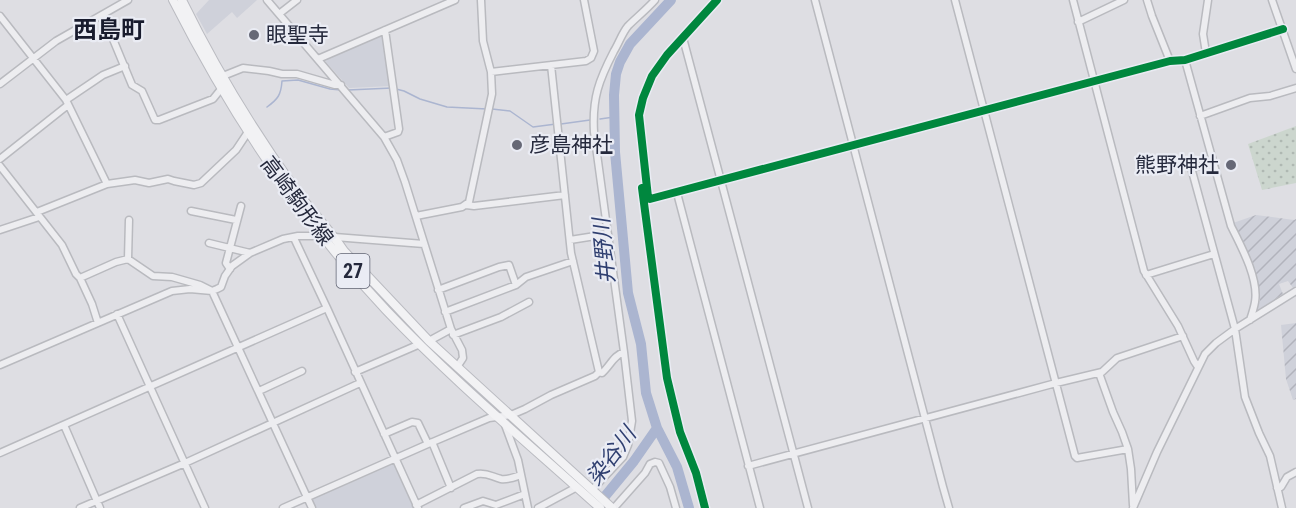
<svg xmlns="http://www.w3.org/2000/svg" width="1296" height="508" font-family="'Roboto Condensed','Noto Sans JP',sans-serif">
  <defs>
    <pattern id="industrial-furrows" width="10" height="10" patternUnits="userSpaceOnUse" patternTransform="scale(1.5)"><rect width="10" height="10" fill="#cfd1da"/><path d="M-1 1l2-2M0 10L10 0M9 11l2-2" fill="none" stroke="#b2b3bc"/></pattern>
    <pattern id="park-dots" width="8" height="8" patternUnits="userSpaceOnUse" patternTransform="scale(1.5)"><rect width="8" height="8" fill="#ccd6ce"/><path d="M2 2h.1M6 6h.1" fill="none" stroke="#afb8b2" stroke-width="1.8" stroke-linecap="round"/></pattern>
  </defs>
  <rect width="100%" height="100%" fill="#dedee3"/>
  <path fill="#cfd1da" d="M209 0H257L237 18 232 12 207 34 196 14Z
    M383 34 391 86 349 88 326 62 327 58Z
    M392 464 394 465 414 508H314L311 502 312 499Z"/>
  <path fill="url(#industrial-furrows)" d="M1256 215 1294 220 1296 219V286L1293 288 1288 281 1279 284 1283 294 1256 312 1260 300 1256 280 1245 246 1233 223Z
    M1296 323V399L1293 400 1286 379 1281 325Z"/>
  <path fill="url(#park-dots)" d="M1296 126V183L1262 190 1248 144Z"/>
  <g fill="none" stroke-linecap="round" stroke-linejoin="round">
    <path stroke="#abb5d0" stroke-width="1.5" d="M396 89 404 91 420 99 447 107 487 109
      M348 90 392 88
      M267 107C278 99 281 95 282 81L298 80 330 89 341 90
      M492 109 510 111 533 127 556 124
      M600 119 614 117
      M561 124 590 120"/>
    <path stroke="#abb5d0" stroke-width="10" d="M671 0 630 44 620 62 616 74 614 95 615 152 628 293 641 344 646 393 657 428 677 467 689 508
      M597 506 634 461 657 428"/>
    <defs>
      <path id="minor" d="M267 0 384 137 397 160 405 182 451 329 462 350 463 358 457 367
        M717 0 667 55 652 76 643 98 639 115 648 197 650 199 1170 61 1185 60 1283 29
        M815 0 943 487 949 508
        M955 0 1075 456 1077 458 1128 449
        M1073 0 1144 271 1178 326 1194 361 1198 367
        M1147 0 1152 16 1170 61
        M1272 0 1296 69
        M279 14 297 0
        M103 15 132 85 142 91 155 120H159L213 99 221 89
        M0 16 66 100 107 184
        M1078 22 1124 0
        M683 38 808 508
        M1206 53 1203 34 1208 0
        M318 59 455 0
        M1185 60 1231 226C1241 246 1259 279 1255 302 1254 308 1252 314 1250 320
        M491 72 586 61 591 58 594 51 584 0
        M223 76 243 68 269 71 282 74H297L335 85H341
        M0 84 56 41 128 0
        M66 100 103 75 125 66
        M1200 116 1250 98 1270 96 1296 88
        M384 137 398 132 399 129 385 30
        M0 159 68 105
        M1213 161 1193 168 1192 171 1235 329 1245 397 1259 433 1270 456 1282 508
        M0 166 62 245 76 274 80 278 92 304 98 323
        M677 193 760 508
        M466 205 474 206 565 195
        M644 206 648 197
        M191 211 236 220
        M37 212 107 184 135 180 149 183 168 179 174 181 194 185 201 183 236 150 248 132
        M416 216 462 207 469 202 492 94 491 72 483 41 481 0
        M0 230 39 217
        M294 238 327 308 418 508
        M570 240 608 234
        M209 243 250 253
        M128 259 129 220
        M230 269 226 263 241 206
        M1146 275 1214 254
        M80 278 116 262 128 259 153 276 172 277 200 285 212 291 312 508
        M438 290 499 267 509 265 516 285
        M445 312 516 285 526 277 573 261
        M117 314 205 508
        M453 335 501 317 529 302
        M429 341 451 329
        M0 365 172 291 190 289 212 291 217 289 221 287 225 276 232 266 250 253 283 239 298 236H322L424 244
        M355 372 420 344
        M599 372 602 373C610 366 614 355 624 352
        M1099 373 1113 412 1122 432 1128 449 1131 469 1133 505
        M259 391 302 371
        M64 425 100 508
        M505 425 518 460 528 508
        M384 434 412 422 418 423 428 444
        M432 442 451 488
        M0 453 327 308
        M748 466 1056 383 1102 372 1117 358 1183 336
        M1277 488 1281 487 1287 477 1296 472
        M592 490 623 457 628 445 632 421 624 352 594 132C592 98 599 80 614 51 619 43 622 33 628 26 636 18 647 9 655 0
        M416 505 477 474C487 472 492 477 501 479 508 480 515 477 521 475
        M80 508 185 463 360 383
        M283 508 428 444 489 418 511 415 525 409 551 395 595 376 599 372 571 253 551 65
        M464 508 483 501 496 505 525 494
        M538 508 577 487
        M614 508 645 473 650 464 655 462 659 463 670 487 676 508
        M1133 508 1157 452 1205 354 1216 343 1235 329 1296 291"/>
      <path id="major" d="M173 0C230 112 299 218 386 310 453 381 528 443 600 508
        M182 0C214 66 253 130 296 190 311 211 330 230 344 251L429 341 612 508"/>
    </defs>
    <use href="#minor" stroke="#b9babf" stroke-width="9"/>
    <use href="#major" stroke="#babbc1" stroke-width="10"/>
    <use href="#minor" stroke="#ededf0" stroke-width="6"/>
    <use href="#major" stroke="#f2f2f4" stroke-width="8"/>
    <defs>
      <path id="cycleway" d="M717 0 667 55 652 76 643 98 639 115 648 197 650 199 1170 61 1185 60 1283 29
        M642 188 667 378 680 432 696 473 705 508"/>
    </defs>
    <use href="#cycleway" stroke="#eaecf4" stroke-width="11"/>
    <use href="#cycleway" stroke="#00873e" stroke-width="8"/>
  </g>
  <g fill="#666876" stroke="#eaecf4" stroke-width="2">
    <circle cx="254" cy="35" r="6"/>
    <circle cx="517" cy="145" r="6"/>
    <circle cx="1231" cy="165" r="6"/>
  </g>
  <g text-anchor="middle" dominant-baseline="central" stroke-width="4.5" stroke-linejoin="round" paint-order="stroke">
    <rect fill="#eaecf4" stroke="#606473" stroke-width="1.5" x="336.5" y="254" width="33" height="34" rx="4.5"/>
    <g font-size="20" font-weight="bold" fill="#25293c">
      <text x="353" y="271">27</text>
    </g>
    <g font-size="21" fill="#25293c" stroke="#eaecf4" text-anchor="start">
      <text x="266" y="35">眼聖寺</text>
      <text x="529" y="145">彦島神社</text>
      <text x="1219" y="165" text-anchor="end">熊野神社</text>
    </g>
    <g font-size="21" fill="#25293c" stroke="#eaecf4">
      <text transform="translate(297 201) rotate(53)">高崎駒形線</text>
    </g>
    <g font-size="22" font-style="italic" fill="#2f3f70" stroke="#eaecf4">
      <text transform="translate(604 251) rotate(-95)">井野川</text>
      <text transform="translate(611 456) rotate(-53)">染谷川</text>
    </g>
    <g font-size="24" font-weight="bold" fill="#181b2d" stroke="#eaecf4">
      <text x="109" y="30">西島町</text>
    </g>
  </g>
</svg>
